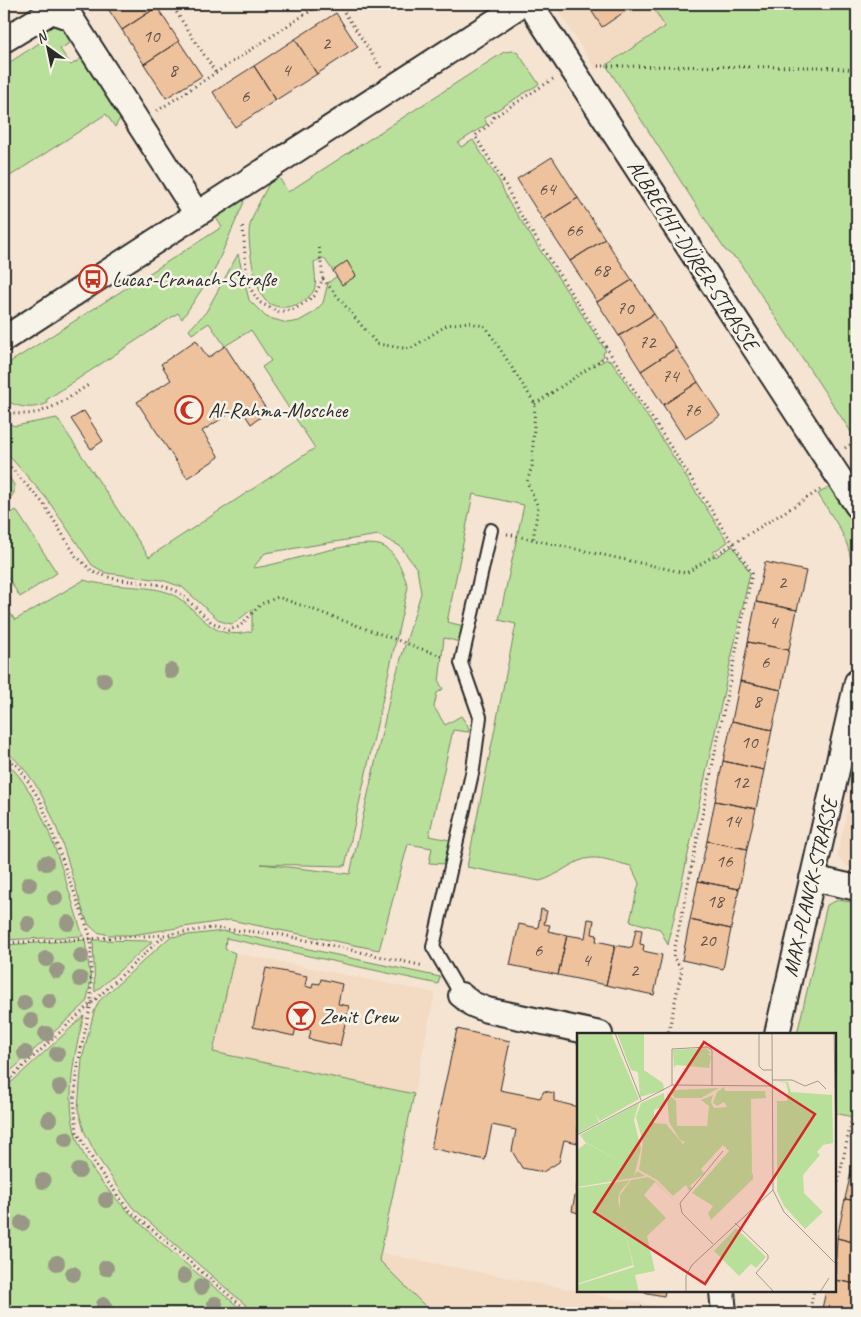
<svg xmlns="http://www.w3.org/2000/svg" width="861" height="1317" font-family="Caveat,sans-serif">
  <rect width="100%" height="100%" fill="#f5e4d2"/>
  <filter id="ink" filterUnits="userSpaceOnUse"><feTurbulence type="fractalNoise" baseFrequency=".02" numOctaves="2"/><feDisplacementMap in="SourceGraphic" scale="10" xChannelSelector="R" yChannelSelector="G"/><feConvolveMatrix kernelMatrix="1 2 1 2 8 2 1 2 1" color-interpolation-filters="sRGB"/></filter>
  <g filter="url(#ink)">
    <path fill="#f3dac2" d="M554 4H651L665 26 596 70Z
      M857 768V869L847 866 837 857Z
      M235 953 435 993 414 1094 213 1052Z
      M380 1253 692 1313H432L379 1260Z"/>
    <path fill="#b9e09b" stroke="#728663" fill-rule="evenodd" d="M651 4H857V441L738 260 725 250 606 65 665 27Z
      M53 22 68 28 78 38 60 49 71 65 87 55 122 115 115 127 106 114 4 180V66L44 40 36 27Z
      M513 51 518 53 539 84 484 118 487 124 458 143 461 147 473 140 500 182 508 201 606 351 603 353 604 356 598 361 600 363 607 359 608 361 611 360 728 542 713 552 716 557 733 546 750 573 668 945 660 929 630 921 639 883 631 866C618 863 603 857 591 858 573 859 557 877 540 881L467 867 516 624 499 620 524 505 473 494 447 622 464 626 460 642 444 638 439 682 443 689 437 693 434 707 445 725 461 716 468 726 469 732 453 730 429 836 450 840 445 864 429 863 432 848 408 844 379 950 230 920 131 935H109L97 932 89 925 84 914C66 860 53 786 4 750V604L15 620 84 580C110 589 157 583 177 597 205 616 212 642 252 631V609L236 622 231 624 220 621 182 587 162 580 106 573 92 565 47 499 4 450V422L15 426 57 418 149 557 315 448 262 367 271 361 251 330 225 346 209 323 192 334 189 330 206 312 238 254 249 300 266 317 287 323 299 321 313 313 323 303 328 283 337 276 342 284 356 276 347 262 333 271 324 258 314 262C314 271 318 284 313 292 302 307 278 313 265 300 255 289 246 239 250 225 255 208 265 192 273 176L276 173 288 192 504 52ZM378 535 400 546 417 569 421 593 392 688 350 874 261 864 345 866 408 587C403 573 399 558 386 548 366 533 280 566 253 568L265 553Z
      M240 198 244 202 214 271 182 319 178 313 46 400 48 403C32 410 18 408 4 399V366L222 227 214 215Z
      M4 468 14 485V493L4 506Z
      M831 486 857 529V589L852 587C854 542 840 530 818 494Z
      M16 510 57 573 20 597 4 571V518Z
      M4 761C44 791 67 888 83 936L4 940Z
      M838 900 857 903V1118L835 1113V1034H797L827 905Z
      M224 931 440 977 438 984 226 938 225 949 235 953 213 1052 414 1094 379 1260 432 1313H255L132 1207 98 1158 84 1131 78 1109 82 1059 94 1012 99 1001 170 937Z
      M85 940 91 981 86 1003 4 1077V945Z
      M93 940 153 941 95 992Z
      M84 1016C74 1053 65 1097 76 1136 94 1197 197 1272 246 1313H4V1089Z"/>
    <path fill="#efc29e" stroke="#2b2b2b" d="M105 4H155L157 7 122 30Z
      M587 4H636L602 27Z
      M157 7 179 41 144 64 122 30Z
      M336 13 358 47 317 74 295 39Z
      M295 39 317 74 276 100 254 66Z
      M179 41 202 76 166 98 144 64Z
      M254 66 276 100 235 127 213 92Z
      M552 157 578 198 543 220 517 179Z
      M578 198 605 239 570 261 543 220Z
      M605 239 632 280 597 302 570 261Z
      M347 261 356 276 342 285 333 271Z
      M632 280 654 314 619 336 597 302Z
      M654 314 676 348 641 371 619 336Z
      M196 340 208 358 225 346 268 412 251 424 240 407 202 431 219 457 187 478 137 402 171 380 161 364Z
      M676 348 698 382 663 405 641 371Z
      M698 382 720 416 685 439 663 405Z
      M84 411 103 441 91 449 71 419Z
      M765 562 806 571 797 610 756 602Z
      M756 602 797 610 789 650 748 642Z
      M748 642 789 650 781 690 740 681Z
      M740 681 781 690 772 730 732 721Z
      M732 721 772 730 764 770 723 761Z
      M723 761 764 770 756 809 715 801Z
      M715 801 756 809 747 849 707 841Z
      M707 841 747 849 739 889 698 881Z
      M698 881 739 889 731 929 690 920Z
      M541 909 547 911 544 924 550 925 548 931 567 935 558 975 510 965 519 924 538 928Z
      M588 919 594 920 592 934 597 935 596 941 615 945 606 985 558 975 567 935 585 938Z
      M690 920 731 929 723 969 682 960Z
      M636 929 642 930 640 944 644 945 643 951 662 955 654 995 606 985 615 945 632 948Z
      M266 968 307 976 305 986 312 988 313 983 320 984 321 979 342 984 338 1004 349 1006 340 1046 309 1039 311 1030 296 1027 294 1036 253 1027Z
      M457 1029 510 1041 500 1090 540 1098 544 1091 554 1093V1101L578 1107V1143L564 1140 559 1162 543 1172 522 1168 512 1151 516 1130 492 1125 485 1160 431 1148Z
      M857 1142V1160L854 1159Z
      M854 1159 857 1160V1201L845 1199Z
      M578 1181V1213L572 1211Z
      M845 1199 857 1201V1243L837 1238Z
      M837 1238 857 1243V1284L835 1280Z
      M835 1280 857 1284V1313H821L826 1291H835Z
      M637 1291H665L664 1296Z"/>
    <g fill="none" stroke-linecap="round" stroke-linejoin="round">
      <defs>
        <path id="lane" d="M461 995 433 947 473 769 480 717 461 663 491 530"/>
        <path id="street" d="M530 4 857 505
          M4 40 52 11 71 18 197 214
          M4 339 522 4
          M812 878 857 888
          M461 995 472 1004 487 1010 600 1034
          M777 1034 857 682
          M722 1291 724 1313"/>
      </defs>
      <use href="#lane" stroke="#2b2b2b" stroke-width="16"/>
      <use href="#street" stroke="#2b2b2b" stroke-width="28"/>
      <path stroke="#2b2b2b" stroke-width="3" stroke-dasharray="1 4" stroke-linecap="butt" d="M171 4 216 73
        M339 4 381 68
        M598 66 819 67 857 70
        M553 79 494 117 490 124 475 136 505 184 517 209 752 573 673 957 682 969 668 1034
        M157 111 321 4
        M243 227 247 283 259 302 278 312 295 309 314 296 323 279 319 247
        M323 279 377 344 410 349 447 325 468 322 486 327 535 404 532 466 527 482 538 507 533 540
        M535 404 610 354
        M4 410C37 423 63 401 90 384
        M845 448 856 441 857 437
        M4 460 43 503 76 556 93 572 115 579 162 585 179 592 211 622 228 630 239 627 261 604 278 597 444 657
        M507 534 686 573 820 490
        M4 756 19 767 41 802 91 938V1003L79 1059 74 1101 77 1132 98 1169 128 1209 250 1313
        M4 943 165 935 212 928 278 934 424 966
        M4 1084 165 935
        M835 1197 857 1094
        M809 1313 814 1291"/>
      <use href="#lane" stroke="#f7f3e8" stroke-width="12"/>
      <use href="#street" stroke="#f7f3e8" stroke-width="24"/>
    </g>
    <g fill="#999786">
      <circle cx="171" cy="671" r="8"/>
      <circle cx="104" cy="680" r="8"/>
      <circle cx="46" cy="863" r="8"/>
      <circle cx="29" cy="884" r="8"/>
      <circle cx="55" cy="898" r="8"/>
      <circle cx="68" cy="923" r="8"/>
      <circle cx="28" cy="924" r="8"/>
      <circle cx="81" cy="956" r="8"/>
      <circle cx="46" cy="959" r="8"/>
      <circle cx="57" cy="971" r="8"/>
      <circle cx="80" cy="979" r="8"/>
      <circle cx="49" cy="1001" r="8"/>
      <circle cx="24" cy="1003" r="8"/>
      <circle cx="31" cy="1021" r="8"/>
      <circle cx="46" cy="1034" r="8"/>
      <circle cx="25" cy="1053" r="8"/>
      <circle cx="57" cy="1054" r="8"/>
      <circle cx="60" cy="1087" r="8"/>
      <circle cx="49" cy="1119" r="8"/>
      <circle cx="66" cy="1139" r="8"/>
      <circle cx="79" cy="1171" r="8"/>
      <circle cx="43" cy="1181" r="8"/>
      <circle cx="106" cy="1200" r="8"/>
      <circle cx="22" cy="1223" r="8"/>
      <circle cx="57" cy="1263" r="8"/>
      <circle cx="106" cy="1268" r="8"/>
      <circle cx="73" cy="1274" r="8"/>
      <circle cx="184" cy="1276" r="8"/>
      <circle cx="201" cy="1287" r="8"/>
      <circle cx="215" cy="1304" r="8"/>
      <circle cx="104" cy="1305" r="8"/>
    </g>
  </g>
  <defs>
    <symbol id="bus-ring" viewBox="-11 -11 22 22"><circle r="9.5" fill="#f7f3e8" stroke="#c8321e" stroke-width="1.5"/><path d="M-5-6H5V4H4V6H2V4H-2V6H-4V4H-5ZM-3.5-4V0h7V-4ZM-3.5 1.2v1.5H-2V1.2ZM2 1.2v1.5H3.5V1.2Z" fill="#c8321e"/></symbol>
    <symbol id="mosque-ring" viewBox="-11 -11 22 22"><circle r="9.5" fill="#f7f3e8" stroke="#c8321e" stroke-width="1.5"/><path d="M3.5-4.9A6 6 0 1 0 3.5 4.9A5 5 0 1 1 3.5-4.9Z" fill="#c8321e"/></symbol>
    <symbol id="bar-ring" viewBox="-11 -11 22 22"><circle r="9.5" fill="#f7f3e8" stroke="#c8321e" stroke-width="1.5"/><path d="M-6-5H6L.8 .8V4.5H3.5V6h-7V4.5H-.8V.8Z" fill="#c8321e"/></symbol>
  </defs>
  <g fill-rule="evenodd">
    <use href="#bus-ring" x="77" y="263" width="32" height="32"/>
    <use href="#mosque-ring" x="173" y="394" width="32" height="32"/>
    <use href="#bar-ring" x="285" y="1000" width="32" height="32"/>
  </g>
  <g text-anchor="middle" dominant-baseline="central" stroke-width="5" stroke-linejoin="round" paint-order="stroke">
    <g font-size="19" fill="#5c5148">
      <text x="151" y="36">10</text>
      <text x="326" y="43">2</text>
      <text x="173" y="70">8</text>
      <text x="286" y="70">4</text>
      <text x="245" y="96">6</text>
      <text x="547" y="189">64</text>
      <text x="574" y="230">66</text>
      <text x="601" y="270">68</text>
      <text x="625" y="308">70</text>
      <text x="647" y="342">72</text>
      <text x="670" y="376">74</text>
      <text x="692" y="410">76</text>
      <text x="782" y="582">2</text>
      <text x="773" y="622">4</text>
      <text x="765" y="662">6</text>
      <text x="757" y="701">8</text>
      <text x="749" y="742">10</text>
      <text x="740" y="782">12</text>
      <text x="732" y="821">14</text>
      <text x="724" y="861">16</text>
      <text x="715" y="901">18</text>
      <text x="707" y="940">20</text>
      <text x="538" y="950">6</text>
      <text x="586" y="960">4</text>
      <text x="634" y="970">2</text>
    </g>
    <g font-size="21" fill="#2b2b2b" stroke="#f7f3e8">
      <text transform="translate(693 255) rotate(57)">ALBRECHT-DÜRER-STRASSE</text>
      <text transform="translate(810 887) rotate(-77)">MAX-PLANCK-STRASSE</text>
    </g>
    <g font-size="21" fill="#2b2b2b" stroke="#f7f3e8" text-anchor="start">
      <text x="112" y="279">Lucas-Cranach-Straße</text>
      <text x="208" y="410">Al-Rahma-Moschee</text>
      <text x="320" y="1016">Zenit Crew</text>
    </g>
  </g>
  <g transform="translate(577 1033)">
    <rect width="259" height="259" fill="#f5e4d2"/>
    <path d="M0 0H34L62 66 23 88 18 80 22 89 0 101ZM40 0H67V37L86 50 87 57 63 64 61 39 54 37ZM129 15 134 20 131 21 134 23 132 35 99 32 97 35 96 17ZM198 48 211 49 214 59 255 62 256 110 246 112 240 119 243 122 226 142 227 160 246 179 228 196 207 173 200 158V68H210L211 58 209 50ZM97 54V57L142 55 124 65H98L94 60ZM147 54 148 58H188L189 65 174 66 175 140H173L176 141V146L134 187 131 180 136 173 115 160 152 118 146 112 124 136 127 140 113 153 115 155 112 158 109 152 96 163 80 147 62 137 66 110 59 84 64 70 87 60 88 73 77 77V90L89 91 106 111 108 109 103 107 92 89 90 60 99 68 100 93H130L132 73 124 67 136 62 134 69 137 75 150 74 147 69 140 73 136 70 140 59ZM62 70 57 87 64 116 57 143 60 138 68 143 0 154V117L9 110 54 134 8 109 3 102ZM71 144 78 148 102 172 78 149 67 162 89 185 70 203 78 238 58 242 62 259H0V252L57 234 43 176V162L54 147ZM53 147 43 159 41 167 56 232 0 251V155ZM159 195 189 224 179 235 174 231 162 243 137 218Z" fill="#b9e09b"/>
    <path fill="none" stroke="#a49a8f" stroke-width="1" d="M38 0 64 67M182 0V33L186 37H195M195 0 196 157 207 179 259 231M257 0 259 107M195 47H215L228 53 241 48 249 56M95 52V16L130 14 135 17V53M95 52 195 53M0 102 95 52M158 190 191 222V226L179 240 197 259M136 211 105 180 103 170 146 118M109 259V243L115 232 196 157M243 259 252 245"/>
    <path fill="#d62828" fill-opacity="0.15" stroke="#d62828" stroke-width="2.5" d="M127 9 238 81 128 251 17 179Z"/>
    <rect width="259" height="259" fill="none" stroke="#2b2b2b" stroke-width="2.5"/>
  </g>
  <rect width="861" height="1317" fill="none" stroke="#f7f3e8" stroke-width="20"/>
  <rect x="10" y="10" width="841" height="1297" fill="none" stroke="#2b2b2b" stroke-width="2" filter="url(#ink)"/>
  <g transform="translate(48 48) rotate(327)" stroke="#f7f3e8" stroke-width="4" paint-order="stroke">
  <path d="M0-4L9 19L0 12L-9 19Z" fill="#2b2b2b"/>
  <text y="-8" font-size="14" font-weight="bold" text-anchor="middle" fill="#2b2b2b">N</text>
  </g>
</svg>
